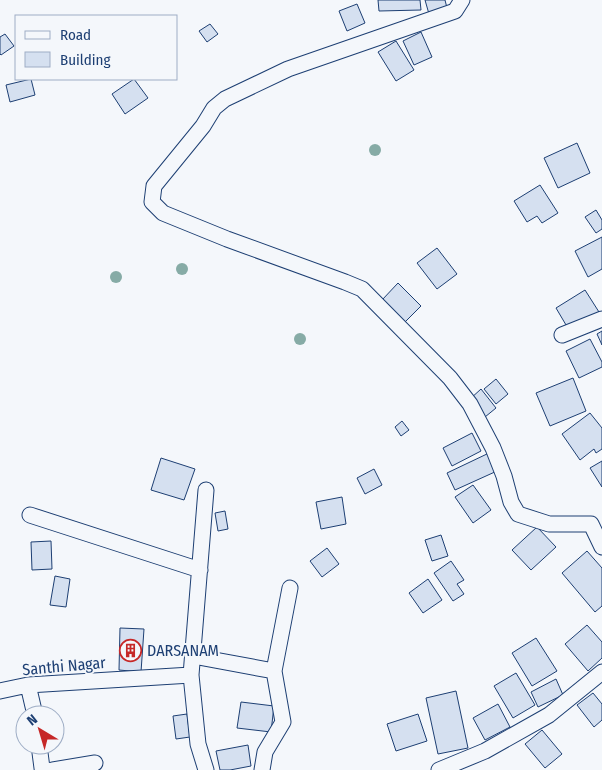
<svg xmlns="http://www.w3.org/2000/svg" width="602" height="770" font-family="'Fira Sans Condensed',sans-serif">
  <rect width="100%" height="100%" fill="#f4f7fb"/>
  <path fill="#d5e0f0" stroke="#1d3f73" d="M378 0H420L421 10 379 11Z
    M425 0H445L447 8 429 14Z
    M357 4 365 23 347 31 339 11Z
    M210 24 218 34 207 42 199 31Z
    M421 32 432 57 414 65 403 41Z
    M5 34 14 46 1 55 0 54V37Z
    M396 41 414 70 396 81 378 52Z
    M31 79 35 95 10 102 6 85Z
    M134 79 148 98 125 114 112 94Z
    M577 143 590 173 558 188 544 158Z
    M540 185 558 213 542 223 537 216 527 222 514 201Z
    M596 210 602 220V229L596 233 585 217Z
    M602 237V269L588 277 575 251Z
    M437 248 457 274 437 289 417 263Z
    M398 283 421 306 405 322 382 300Z
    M585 290 599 312 569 330 556 308Z
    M602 331V345L597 334Z
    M590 339 602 362V367L579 378 566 351Z
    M573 378 586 411 550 426 536 393Z
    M496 379 508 394 496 404 484 389Z
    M481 389 496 408 485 417 470 399Z
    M590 413 602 428V449L596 453 594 449 580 460 562 434Z
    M402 421 409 430 401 436 395 427Z
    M472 433 481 451 452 466 443 448Z
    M489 453 497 471 455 490 447 473Z
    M161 458 195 469 184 500 151 490Z
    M602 461V487L590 468Z
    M374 469 382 485 365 494 357 478Z
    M473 485 491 510 473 523 455 497Z
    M342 497 346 524 321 529 316 502Z
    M225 511 228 529 218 531 215 513Z
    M537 527 556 547 531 570 512 550Z
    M441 535 448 556 432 561 425 540Z
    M51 541 52 569 32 570 31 542Z
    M327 548 339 564 322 577 310 561Z
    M587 551 602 568V606L595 612 562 573Z
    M451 561 464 580 457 584 464 594 453 601 434 573Z
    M55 576 70 579 66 607 50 605Z
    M428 579 442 600 423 613 409 593Z
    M587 625 602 642V658L588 671 565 644Z
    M120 628 144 629 141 672 119 670Z
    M536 638 557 671 532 686 512 653Z
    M516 673 535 705 513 718 494 686Z
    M556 679 563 695 538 707 531 692Z
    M456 691 468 748 438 754 426 698Z
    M593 693 602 704V720L594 727 577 705Z
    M241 702 274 706 271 732 237 728Z
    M498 704 510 727 485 740 473 718Z
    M187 714 190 737 176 739 173 716Z
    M418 714 427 741 396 751 387 724Z
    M542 730 562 754 545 768 525 744Z
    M248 745 251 766 230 770H220L216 751Z"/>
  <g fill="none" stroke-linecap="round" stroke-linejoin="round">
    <defs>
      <path id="street" d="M462 0 455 11 288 69 225 99 214 108 203 126 154 186 152 202 163 213 227 239 345 282 362 289 450 378 470 404 493 448 504 476 511 502 518 514 549 524H591L602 547
        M562 335 602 319
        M206 490 191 675 198 744 206 770
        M30 515 200 570
        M193 656 274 671
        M28 685 35 715
        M0 691 28 685 191 675
        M39 745 42 768 47 770
        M53 770 95 763
        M262 770 265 752 283 722 274 671 290 588
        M439 770 485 751 549 715 602 672"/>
    </defs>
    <use href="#street" stroke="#1d3f73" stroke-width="17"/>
    <use href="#street" stroke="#f4f7fb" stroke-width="15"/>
  </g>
  <g fill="#86aba6">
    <circle cx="375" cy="150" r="6"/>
    <circle cx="182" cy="269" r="6"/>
    <circle cx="116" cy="277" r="6"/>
    <circle cx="300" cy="339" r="6"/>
  </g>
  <defs>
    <symbol id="building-ring" viewBox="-11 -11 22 22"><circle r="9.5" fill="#f4f7fb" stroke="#c62828" stroke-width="1.5"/><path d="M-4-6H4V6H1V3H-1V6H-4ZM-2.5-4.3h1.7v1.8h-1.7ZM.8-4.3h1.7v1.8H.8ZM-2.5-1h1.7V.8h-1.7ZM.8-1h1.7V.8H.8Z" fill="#c62828"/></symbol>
  </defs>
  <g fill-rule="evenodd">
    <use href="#building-ring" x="118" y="638" width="25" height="25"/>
  </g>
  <g text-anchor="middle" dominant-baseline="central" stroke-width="4" stroke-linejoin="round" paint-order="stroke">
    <g font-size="16" fill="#1d3f73" stroke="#f4f7fb" text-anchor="start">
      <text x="147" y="650">DARSANAM</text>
    </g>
    <g font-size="16" fill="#1d3f73" stroke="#f4f7fb">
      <text transform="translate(64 666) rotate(-5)">Santhi Nagar</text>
    </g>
  </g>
  <rect x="15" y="15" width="162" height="65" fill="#f4f7fb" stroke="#9eadc5"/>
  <rect x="25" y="31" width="25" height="8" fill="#f4f7fb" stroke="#9eadc5"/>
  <text x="60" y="40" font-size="15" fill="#1d3f73">Road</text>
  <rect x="25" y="52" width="25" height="15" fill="#d5e0f0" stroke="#9eadc5"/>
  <text x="60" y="65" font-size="15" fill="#1d3f73">Building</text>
  <g transform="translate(40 730) rotate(322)"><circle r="24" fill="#f4f7fb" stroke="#9eadc5"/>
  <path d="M0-4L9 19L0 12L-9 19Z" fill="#c62828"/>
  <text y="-8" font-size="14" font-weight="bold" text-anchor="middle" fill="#1d3f73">N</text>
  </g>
</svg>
